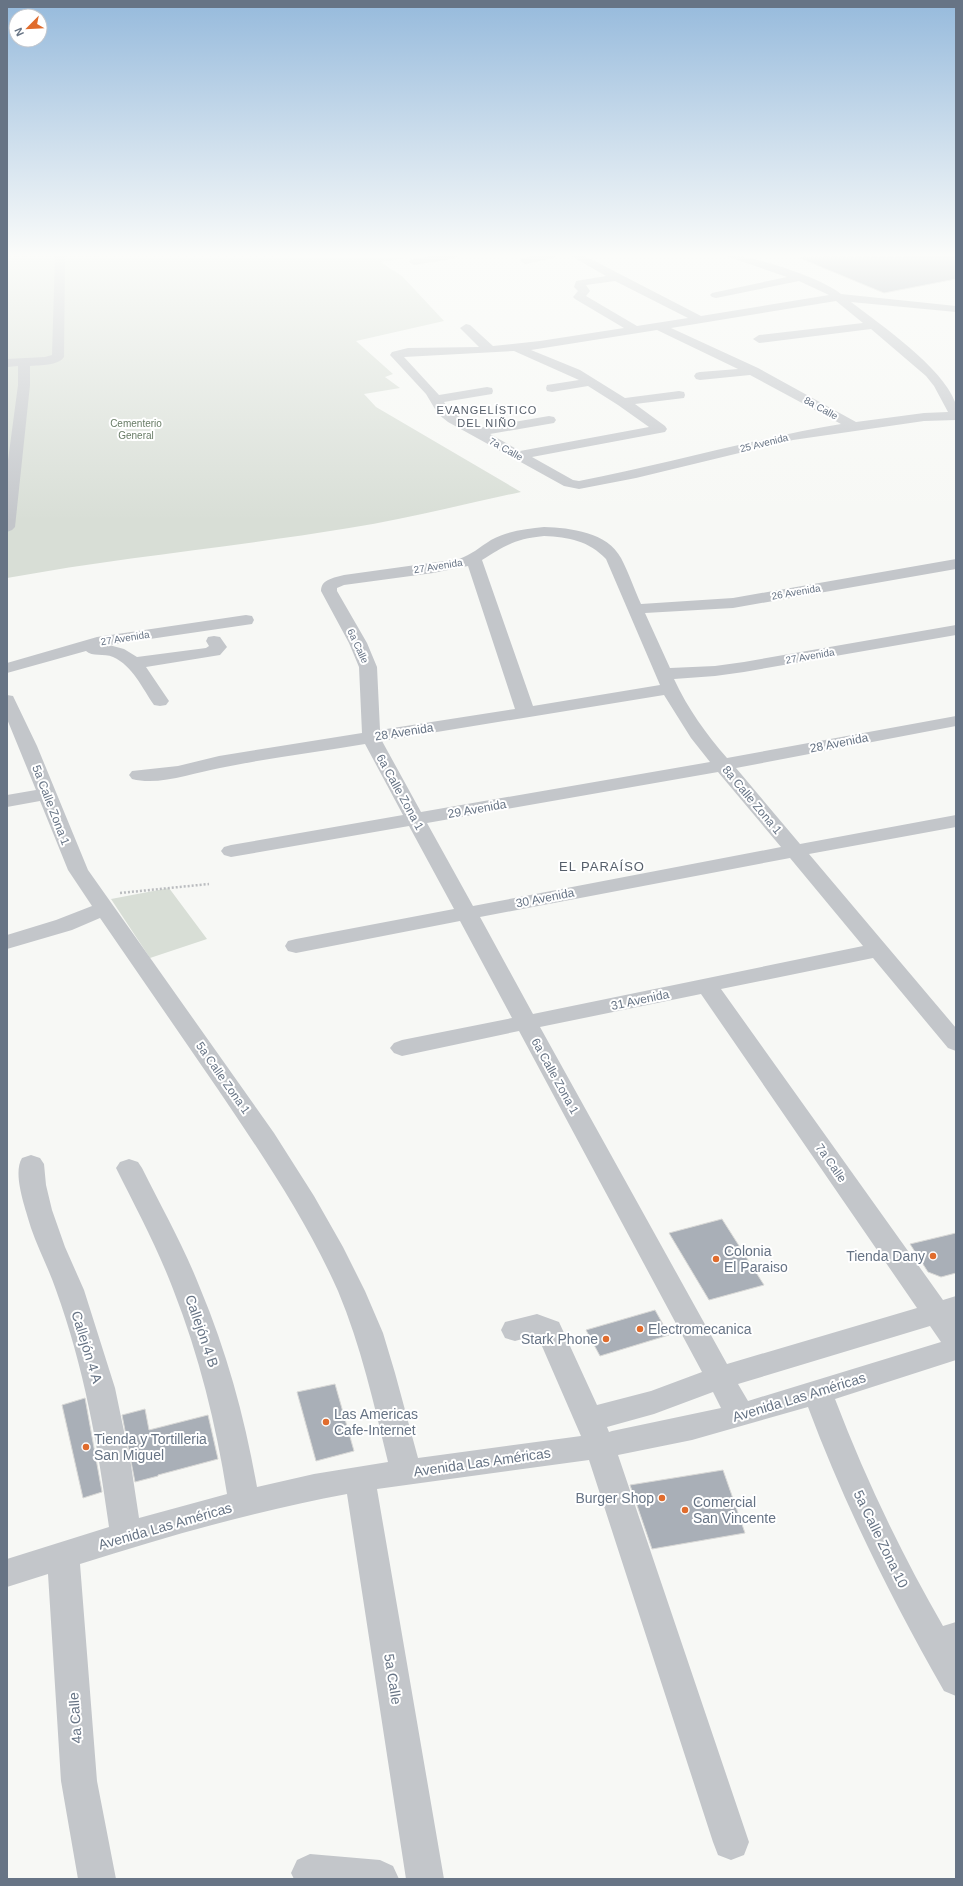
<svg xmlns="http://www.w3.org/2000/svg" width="963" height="1886" font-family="Arial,sans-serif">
  <rect width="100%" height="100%" fill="#f7f8f5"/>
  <path fill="#d8ded6" d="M7 256 413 257 380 262 402 276 444 321 356 341 393 374 385 377 400 388 364 394 376 407 521 492C464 504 407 519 349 528 235 547 120 557 7 578Z
    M169 888 207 939 150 958 111 899Z"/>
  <path fill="#a9afb7" stroke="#d9d9d7" d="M956 256V279L884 293 797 257Z
    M722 1219 764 1285 709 1300 669 1233Z
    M956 1233V1273L941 1277 928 1272 910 1244Z
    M655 1310 669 1335 600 1356 586 1330Z
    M335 1384 354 1451 316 1461 297 1392Z
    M85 1398 102 1492 83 1498 62 1405Z
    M145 1409 149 1430 208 1415 218 1459 158 1475V1476L135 1482 122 1415Z
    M723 1470 745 1533 652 1549 630 1485Z"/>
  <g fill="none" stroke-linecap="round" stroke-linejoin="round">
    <path stroke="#bbbdc0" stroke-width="2.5" stroke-dasharray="2 2" stroke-linecap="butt" d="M120 893 209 884"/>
    <path fill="#c3c6ca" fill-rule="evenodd" d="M55 256H65L64 357C58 366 40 365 30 366V385L15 527 12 530 7 532V468L18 385V366L7 367V359L45 357 52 355Z
      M429 256H457L452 259 414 265 409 262 410 260Z
      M532 256H556L555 258 525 264 520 261 521 259Z
      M571 256H585L701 316 829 295 799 281 716 298 712 297 710 295 712 293 787 277 726 256C732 256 739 256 745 257 770 262 822 279 841 294L956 306V312L851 302C881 325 942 367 955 402 957 407 956 414 956 420L924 421 793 440 636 478 579 489 564 486 448 422 438 414 426 394 390 355 392 352 408 348 479 347 460 328 466 324 470 325 493 346 540 341 624 328 575 299 573 297 578 291 574 287 576 281 606 276ZM615 281 688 318 637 326 586 296 590 291 586 285ZM836 301 863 323 759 335 753 339 759 343 871 329 926 376 934 386 948 412 924 413 856 422 758 368 671 328ZM657 330 738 369 700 372 696 373 694 376 696 379 700 380 750 375 841 424C752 439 667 464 579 481L573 480 532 457 665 432 667 429 665 426 635 404 684 398 685 395 684 392 679 391 625 398 580 370 531 350ZM514 351 579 380 547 385 546 388 547 391 552 392 588 386 618 405 649 427 520 451 490 434 554 423 556 420 554 417 549 416 478 428 458 416 448 408 444 402 492 394 493 391 492 388 487 387 439 395 404 357Z
      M544 527C571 528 607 532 621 558 629 573 634 589 641 604L733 598 956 559V569L733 608 645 613 670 668 715 666 744 662 956 625V635L744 672 715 676 674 679C688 709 706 734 727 758L956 716V726L736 768 800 844 956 815V827L809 854 956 1028V1051L948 1048 873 958 721 989 943 1300 956 1296V1360L835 1399C865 1478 901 1553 943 1626L956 1622V1696L944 1691C892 1600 845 1506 808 1407L692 1440 618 1455 749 1842 744 1855 731 1860 718 1855 713 1842 589 1460 377 1489 444 1879H406L347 1494C256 1511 168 1536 80 1564L97 1781 116 1879H78L61 1781 48 1574 7 1587V1559L109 1527C98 1447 84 1367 56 1290 49 1269 38 1249 31 1228 26 1210 12 1174 22 1158L31 1155 40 1158 44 1164 46 1185 52 1210 65 1247 84 1290 115 1388 131 1465 139 1518 227 1494C216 1424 199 1355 173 1289 157 1247 136 1208 116 1168L120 1162 129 1159 138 1162 142 1168C162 1208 184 1247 200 1288 227 1352 245 1419 257 1487L314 1474 388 1462C374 1404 361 1346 338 1291 306 1219 261 1153 217 1088 178 1031 139 975 100 918L72 930 7 949V935L56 920 92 906 68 870 40 801 7 807V795L36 790 7 719V695L13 696 37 746 88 870 274 1133 314 1196 343 1247 365 1291 383 1333 395 1373 418 1458 581 1436 538 1337 533 1336 515 1341 505 1338 501 1330 505 1322 537 1314 559 1322 597 1405 651 1391 702 1372 519 1031 402 1056 394 1053 390 1048 394 1043 402 1040 512 1018 460 921 296 953 288 951 285 946 288 941 296 939 454 909 409 826 231 857 224 855 221 851 224 847 231 845 403 815 365 744C317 752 268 758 220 768 193 773 159 786 132 779L129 775 132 771 178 766 219 756 362 733 359 667 349 643 321 591C321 579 334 578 344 575L459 559C471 555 480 547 491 540 507 531 526 529 544 527ZM544 536C569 537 589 541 606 559L660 685 533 706 482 560C506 545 515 539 544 536ZM468 566 515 709 380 730 377 667 367 643 337 591V588L344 585 433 573ZM664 695 691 738 710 762 421 812 382 741ZM718 772 781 847 473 906 427 823ZM790 858 863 946 533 1014 480 917ZM701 994 917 1308 727 1364 540 1027ZM930 1326 941 1342 748 1401 738 1384ZM713 1392 721 1408 612 1431 609 1432 607 1427 654 1414Z
      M246 615 252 616 254 620 252 624 109 645 124 649 137 657 206 648 209 646 206 641 208 637 214 636 220 637 227 647 220 655 146 667 169 701 166 705 160 706 154 705C142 688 133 666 113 657 104 653 92 657 86 651L7 673V663L97 637Z
      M310 1854 380 1860 393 1866 399 1879H294L291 1873 297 1860Z"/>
  </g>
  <linearGradient id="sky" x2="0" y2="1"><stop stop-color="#96badc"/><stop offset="0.49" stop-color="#fbfcfa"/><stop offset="1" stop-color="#fbfcfa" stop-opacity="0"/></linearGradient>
  <rect width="963" height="521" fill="url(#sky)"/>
  <g fill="#e06c2d" stroke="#fff" stroke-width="1.5">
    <circle cx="933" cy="1256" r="4"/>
    <circle cx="716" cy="1259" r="4"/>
    <circle cx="640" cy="1329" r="4"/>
    <circle cx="606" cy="1339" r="4"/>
    <circle cx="326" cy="1422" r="4"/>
    <circle cx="86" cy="1447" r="4"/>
    <circle cx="662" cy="1498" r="4"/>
    <circle cx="685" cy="1510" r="4"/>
  </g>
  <g text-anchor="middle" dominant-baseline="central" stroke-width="4" stroke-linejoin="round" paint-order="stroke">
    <g font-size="10" fill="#677485" stroke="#fff">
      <text transform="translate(821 408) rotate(29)">8a Calle</text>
      <text transform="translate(764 443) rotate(-14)">25 Avenida</text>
      <text transform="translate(506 449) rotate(29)">7a Calle</text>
      <text transform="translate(438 566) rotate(-9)">27 Avenida</text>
      <text transform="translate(796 592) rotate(-10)">26 Avenida</text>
      <text transform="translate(125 638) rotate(-9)">27 Avenida</text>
      <text transform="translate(358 646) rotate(65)">6a Calle</text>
      <text transform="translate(810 656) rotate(-10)">27 Avenida</text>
    </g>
    <g font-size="10" fill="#687c66" stroke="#fff">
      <text x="136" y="423">Cementerio<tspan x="136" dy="12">General</tspan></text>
    </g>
    <g font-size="11" letter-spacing="1" fill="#555e6a" stroke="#fff">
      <text x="487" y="410">EVANGELÍSTICO<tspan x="487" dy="13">DEL NIÑO</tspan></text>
    </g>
    <g font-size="12" fill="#677485" stroke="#fff">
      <text transform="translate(404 732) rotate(-9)">28 Avenida</text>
      <text transform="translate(839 743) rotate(-11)">28 Avenida</text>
      <text transform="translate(400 792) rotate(61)">6a Calle Zona 1</text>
      <text transform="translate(752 800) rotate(50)">8a Calle Zona 1</text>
      <text transform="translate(51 805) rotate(69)">5a Calle Zona 1</text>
      <text transform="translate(477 809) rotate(-10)">29 Avenida</text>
      <text transform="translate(545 898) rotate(-11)">30 Avenida</text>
      <text transform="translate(640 1000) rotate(-12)">31 Avenida</text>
      <text transform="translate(555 1076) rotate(61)">6a Calle Zona 1</text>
      <text transform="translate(223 1078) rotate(55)">5a Calle Zona 1</text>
      <text transform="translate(831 1163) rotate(55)">7a Calle</text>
    </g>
    <g font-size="13" letter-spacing="1" fill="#555e6a" stroke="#fff">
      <text x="602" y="866">EL PARAÍSO</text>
    </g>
    <g font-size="14" fill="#677485" stroke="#fff" text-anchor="start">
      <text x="724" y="1251">Colonia<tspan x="724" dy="16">El Paraiso</tspan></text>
      <text x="925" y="1256" text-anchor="end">Tienda Dany</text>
      <text x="648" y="1329">Electromecanica</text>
      <text x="598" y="1339" text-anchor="end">Stark Phone</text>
      <text x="334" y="1414">Las Americas<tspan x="334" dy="16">Cafe-Internet</tspan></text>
      <text x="94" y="1439">Tienda y Tortilleria<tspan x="94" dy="16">San Miguel</tspan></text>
      <text x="654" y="1498" text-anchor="end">Burger Shop</text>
      <text x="693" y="1502">Comercial<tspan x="693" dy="16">San Vincente</tspan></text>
    </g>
    <g font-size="14" fill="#677485" stroke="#fff">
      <text transform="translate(202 1331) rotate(71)">Callejón 4 B</text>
      <text transform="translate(87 1347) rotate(73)">Callejón 4 A</text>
      <text transform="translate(799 1397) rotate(-17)">Avenida Las Américas</text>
      <text transform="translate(482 1462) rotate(-8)">Avenida Las Américas</text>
      <text transform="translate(165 1526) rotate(-16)">Avenida Las Américas</text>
      <text transform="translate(881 1539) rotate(64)">5a Calle Zona 10</text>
      <text transform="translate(393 1679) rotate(81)">5a Calle</text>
      <text transform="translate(75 1718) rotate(-94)">4a Calle</text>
    </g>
  </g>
  <rect width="963" height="1886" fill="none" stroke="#677485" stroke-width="16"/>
  <g transform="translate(28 28) rotate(246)"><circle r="19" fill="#ffffff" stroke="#c2c7ce"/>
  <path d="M0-3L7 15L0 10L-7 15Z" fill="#e06c2d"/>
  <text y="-6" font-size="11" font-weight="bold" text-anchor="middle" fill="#677485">N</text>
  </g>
</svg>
